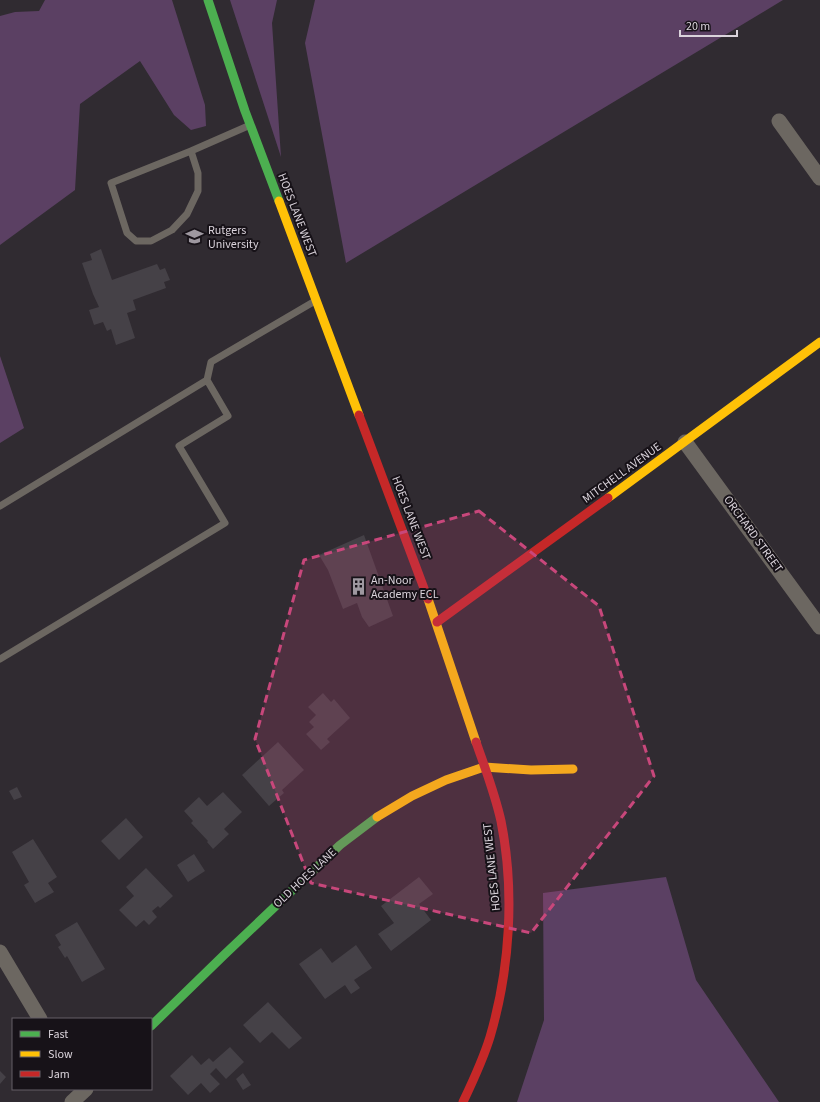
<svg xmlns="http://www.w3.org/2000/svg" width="820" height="1102" font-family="'Source Sans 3',sans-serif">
  <rect width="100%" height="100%" fill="#302b31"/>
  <path fill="#5b4063" d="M45 0H172L205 105 206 126 191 130 174 115 140 61 80 104 75 190 0 245V16L15 12 39 11Z
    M230 0H277L272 23 281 157Z
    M315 0H783L346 263 305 43Z
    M0 356 24 428 0 443Z
    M666 877 696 980 779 1102H517L544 1020 543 893Z"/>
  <path fill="#454147" d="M101 249 112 280 157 264 160 270 165 268 170 280 164 282 166 288 133 300 136 310 127 313 135 338 116 345 111 329 107 331 103 322 94 325 89 310 99 307 93 294 82 263 92 260 90 254Z
    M364 535 393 616 369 627 362 617 357 603 343 609 328 570 319 555Z
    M323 693 331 702 334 699 350 718 327 739 330 742 321 750 306 734 314 727 309 722 316 715 308 707Z
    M278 742 304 770 282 790 284 793 269 806 242 775Z
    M17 787 22 797 14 800 9 791Z
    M223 792 242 812 224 829 229 834 213 849 207 842 208 841 191 823 193 821 184 811 199 797 207 806Z
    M126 818 143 837 119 860 101 841Z
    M33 839 57 877 48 883 54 892 35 903 24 885 29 882 12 852Z
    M194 854 205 871 188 882 177 865Z
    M146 868 173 896 160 908 158 906 152 911 157 917 149 925 144 920 136 927 119 910 134 896 126 887Z
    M419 877 433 894 419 904 431 920 391 951 378 934 394 923 381 906Z
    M77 922 105 969 82 982 67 956 65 958 58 947 61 945 55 935Z
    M356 945 372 968 354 980 360 988 351 994 345 985 325 999 299 964 321 948 332 963Z
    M268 1002 302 1038 289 1049 272 1032 260 1043 243 1025Z
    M230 1047 244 1062 226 1079 216 1068 210 1074 220 1084 210 1093 201 1083 188 1095 170 1076 192 1055 201 1065 209 1058 213 1062Z
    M0 1071 6 1077 0 1084Z
    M243 1073 251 1085 243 1090 236 1079Z"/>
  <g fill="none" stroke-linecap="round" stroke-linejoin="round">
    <path stroke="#6c6761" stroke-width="7" d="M191 151 198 173V191L187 214 172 230 151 241H136L127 233 111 183Z
      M191 151 248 126
      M0 506 207 380
      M0 659 225 523 179 446 228 416 207 380 211 362 315 301"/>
    <path stroke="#6c6761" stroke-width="15" d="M779 121 820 178
      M685 442 820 627
      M0 952 40 1019
      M72 1102 86 1089"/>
    <path stroke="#4caf50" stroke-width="9" d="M208 0 245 111 279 201
      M151 1026 224 955 340 845 377 817"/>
    <path stroke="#ffc107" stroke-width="9" d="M279 201 359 415
      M608 498 820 342
      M428 599 476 742
      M377 817 412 796 446 780 484 767 531 770 573 769"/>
    <path stroke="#c62828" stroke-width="9" d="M359 415 428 599
      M437 622 608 498
      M463 1102C473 1081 483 1060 490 1037 510 969 515 891 501 821 495 794 485 768 476 742"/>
  </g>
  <path fill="#c8477b" fill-opacity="0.2" stroke="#c8477b" stroke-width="3" stroke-dasharray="8 5" stroke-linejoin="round" d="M479 511 599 606 654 776 531 933 311 883 255 739 304 560Z"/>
  <defs>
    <symbol id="university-bare" viewBox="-9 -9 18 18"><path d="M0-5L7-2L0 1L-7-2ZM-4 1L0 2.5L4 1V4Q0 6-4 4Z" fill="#9e98a0" stroke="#171218" stroke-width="2.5" paint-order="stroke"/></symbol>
    <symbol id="building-bare" viewBox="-9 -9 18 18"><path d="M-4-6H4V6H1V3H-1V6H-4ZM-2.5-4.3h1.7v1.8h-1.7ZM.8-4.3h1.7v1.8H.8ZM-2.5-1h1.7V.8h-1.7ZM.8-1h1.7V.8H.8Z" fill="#9e98a0" stroke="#171218" stroke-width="2.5" paint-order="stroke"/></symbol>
  </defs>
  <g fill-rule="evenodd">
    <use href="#university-bare" x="182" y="224" width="25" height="25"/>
    <use href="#building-bare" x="346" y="574" width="25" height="25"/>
  </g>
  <g text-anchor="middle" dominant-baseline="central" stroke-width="4" stroke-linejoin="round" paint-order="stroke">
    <g font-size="12" fill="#dad3db" stroke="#171218">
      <text transform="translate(297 215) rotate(69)">HOES LANE WEST</text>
      <text transform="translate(622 473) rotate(-36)">MITCHELL AVENUE</text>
      <text transform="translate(411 518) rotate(69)">HOES LANE WEST</text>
      <text transform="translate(753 534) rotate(54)">ORCHARD STREET</text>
      <text transform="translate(492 867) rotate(-96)">HOES LANE WEST</text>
      <text transform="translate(305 878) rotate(-43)">OLD HOES LANE</text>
    </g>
    <g font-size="12" fill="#dad3db" stroke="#171218" text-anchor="start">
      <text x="208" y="230">Rutgers<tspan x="208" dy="14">University</tspan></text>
      <text x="371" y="580">An-Noor<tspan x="371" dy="14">Academy ECL</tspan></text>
    </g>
  </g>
  <rect x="12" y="1018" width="140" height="72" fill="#171218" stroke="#655f66"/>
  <rect x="20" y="1031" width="20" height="6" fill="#4caf50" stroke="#655f66"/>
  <text x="48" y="1038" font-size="12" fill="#dad3db">Fast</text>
  <rect x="20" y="1051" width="20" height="6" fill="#ffc107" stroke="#655f66"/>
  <text x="48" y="1058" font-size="12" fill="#dad3db">Slow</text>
  <rect x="20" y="1071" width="20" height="6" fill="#c62828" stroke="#655f66"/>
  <text x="48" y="1078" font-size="12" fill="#dad3db">Jam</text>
  <path d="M680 30v6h57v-6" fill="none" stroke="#dad3db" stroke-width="2"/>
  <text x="686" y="30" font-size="12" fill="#dad3db" stroke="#171218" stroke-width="3" paint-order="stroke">20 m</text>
</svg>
